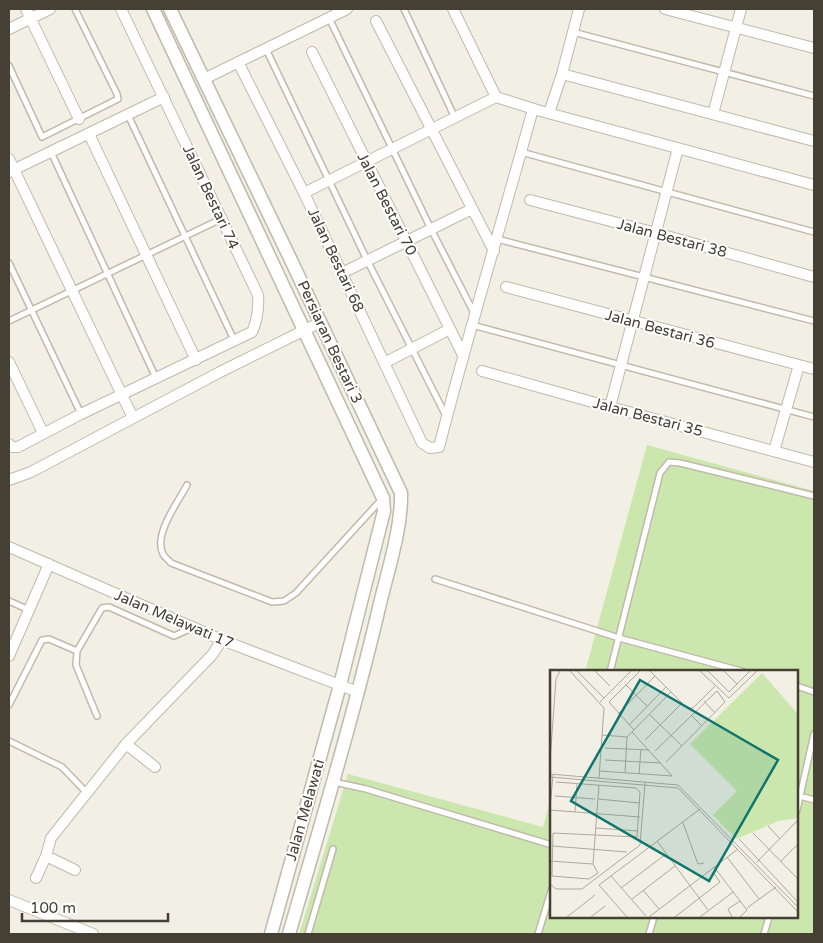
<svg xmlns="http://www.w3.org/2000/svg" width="823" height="943" font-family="'Varela Round',sans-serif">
  <rect width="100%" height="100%" fill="#f2efe5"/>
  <path fill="#cce7ad" d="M647 445 814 491V934H299L348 774 543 827 552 795V917H797V672H585Z"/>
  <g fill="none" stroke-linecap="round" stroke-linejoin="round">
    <defs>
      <path id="service" d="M404 9 455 118
        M329 18 431 229 474 313
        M573 32 814 96
        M266 49 367 260 446 416
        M9 66 42 137 118 99 117 94 75 9
        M128 115 234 340
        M51 152 156 378
        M521 152 814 232
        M497 239 814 321
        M9 263 81 414
        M9 321 221 219
        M472 325 814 417
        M187 485C178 502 153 535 163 554 164 557 169 560 171 563L272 602 284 601 296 593 381 500
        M435 579 619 638 745 672
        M9 601 29 610
        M610 672 660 473 669 462 680 463 814 496
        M797 686 814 692
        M9 705 42 640 49 639 77 651
        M97 716 76 665 77 651 102 608 109 607 174 636 192 628
        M9 741 62 767 87 793
        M334 782 366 789 552 845
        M800 796 814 734
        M797 810 800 796 814 800
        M308 934 333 849
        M538 934 552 888
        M649 934 654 917
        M764 934 769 917"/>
      <path id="minor" d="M26 9 79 119
        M453 9 496 97 537 110 814 185
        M665 9 814 48
        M376 21 494 251
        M9 29 50 9
        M312 52 463 355
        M238 62 304 193 422 443 430 448 439 447C468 334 502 222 533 109
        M562 74 814 141
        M204 79 347 9
        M549 113 562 74 579 9
        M713 114 741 9
        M89 134 196 360
        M9 159 133 418
        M9 172 164 97
        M304 193 496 97
        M530 200 656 233 814 277
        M342 273 472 209
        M506 287 814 369
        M9 362 43 433
        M384 363 450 329
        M482 371 610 407 814 462
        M610 407 678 148
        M9 444 12 447H18L81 414 252 332C257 322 259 307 258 295L121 9
        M774 451 799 365
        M9 480 31 472 220 372 321 322
        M9 547 222 640 358 692
        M9 656 49 564
        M126 744 155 767
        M75 870 46 856 51 838 126 744 212 655 222 640
        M36 878 46 856
        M9 900 93 934"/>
      <path id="tertiary" d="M153 9 383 498 384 511 340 685 271 934
        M170 9 289 256 401 493C402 530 386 576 378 612 352 721 320 827 289 934"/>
    </defs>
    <use href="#service" stroke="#c1b9aa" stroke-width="8"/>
    <use href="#minor" stroke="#c1b9aa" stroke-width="12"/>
    <use href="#tertiary" stroke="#c1b9aa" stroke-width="15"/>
    <use href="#service" stroke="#fff" stroke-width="5"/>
    <use href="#minor" stroke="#fff" stroke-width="10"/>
    <use href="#tertiary" stroke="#fff" stroke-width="12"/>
  </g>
  <g text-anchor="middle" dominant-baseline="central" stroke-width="4" stroke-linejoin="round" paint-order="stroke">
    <g font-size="15" fill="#453f34" stroke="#fff">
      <text transform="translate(211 197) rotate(65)">Jalan Bestari 74</text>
      <text transform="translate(387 204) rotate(63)">Jalan Bestari 70</text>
      <text transform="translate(672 238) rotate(15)">Jalan Bestari 38</text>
      <text transform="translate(336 260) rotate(65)">Jalan Bestari 68</text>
      <text transform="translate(660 329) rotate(15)">Jalan Bestari 36</text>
      <text transform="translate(330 342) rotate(65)">Persiaran Bestari 3</text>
      <text transform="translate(648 417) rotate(15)">Jalan Bestari 35</text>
      <text transform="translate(174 619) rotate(23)">Jalan Melawati 17</text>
      <text transform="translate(305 810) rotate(-74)">Jalan Melawati</text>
    </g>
  </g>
  <g transform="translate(550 670)">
    <rect width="248" height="248" fill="#f2efe5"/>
    <path d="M212 3 247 43V148L229 151 186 169 163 145 187 121 140 74Z" fill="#cce7ad"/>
    <path fill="none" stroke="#ada99e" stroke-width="1" d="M20 1 54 38 49 108M27 1 54 28M45 1 60 16M100 1 137 38H143L165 16M150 1 179 28 207 1M158 1 179 22 200 1M174 1 187 14M76 15 97 36M154 31 165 43M50 32 81 1M68 44 105 6M99 44 132 76M141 45 152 56M79 55 116 17M84 60 59 32 90 1M52 65 77 67 121 22M95 70 132 33M55 78 99 80M105 81 167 21 175 32 116 92M55 90 111 93M0 91 6 9 10 1M50 101 122 106 82 62M75 103 77 67M0 104 128 115 247 236M89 104 91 79M0 107 128 118 247 241M6 112 86 118 90 122 87 167 3 163 2 206 39 209 48 203M5 126 45 129M48 129 90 133M0 139 3 105M0 140 90 147M25 142 27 114M133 153 148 194 154 193M218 156 230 169M46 158 88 161M203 163 247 208M189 169 247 231M107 171 158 240M2 176 77 182M177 187 209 229M0 191 43 194M231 191 247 175M207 192 247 151M164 197 197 240 190 247M48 203 43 194 49 115M61 206 96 246M0 214 6 219H32L90 175 95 113M71 218 116 184M93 220 109 239M82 229 125 196M197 238 226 217M17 247 45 225M41 247 55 236M77 247 49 215 150 139M99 247 188 179M125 247 170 212 163 202M150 247 183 222M182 247 178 239 190 231"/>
    <path fill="#0f766e" fill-opacity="0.15" stroke="#0f766e" stroke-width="2.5" d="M90 10 228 90 159 211 21 131Z"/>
    <rect width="248" height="248" fill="none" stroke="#453f34" stroke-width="2.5"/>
  </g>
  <rect width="823" height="943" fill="none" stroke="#453f34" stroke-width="20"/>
  <path d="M22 913v8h146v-8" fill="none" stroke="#453f34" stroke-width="2.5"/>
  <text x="30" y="913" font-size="15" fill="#453f34" stroke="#ffffff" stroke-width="4" paint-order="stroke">100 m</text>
</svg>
